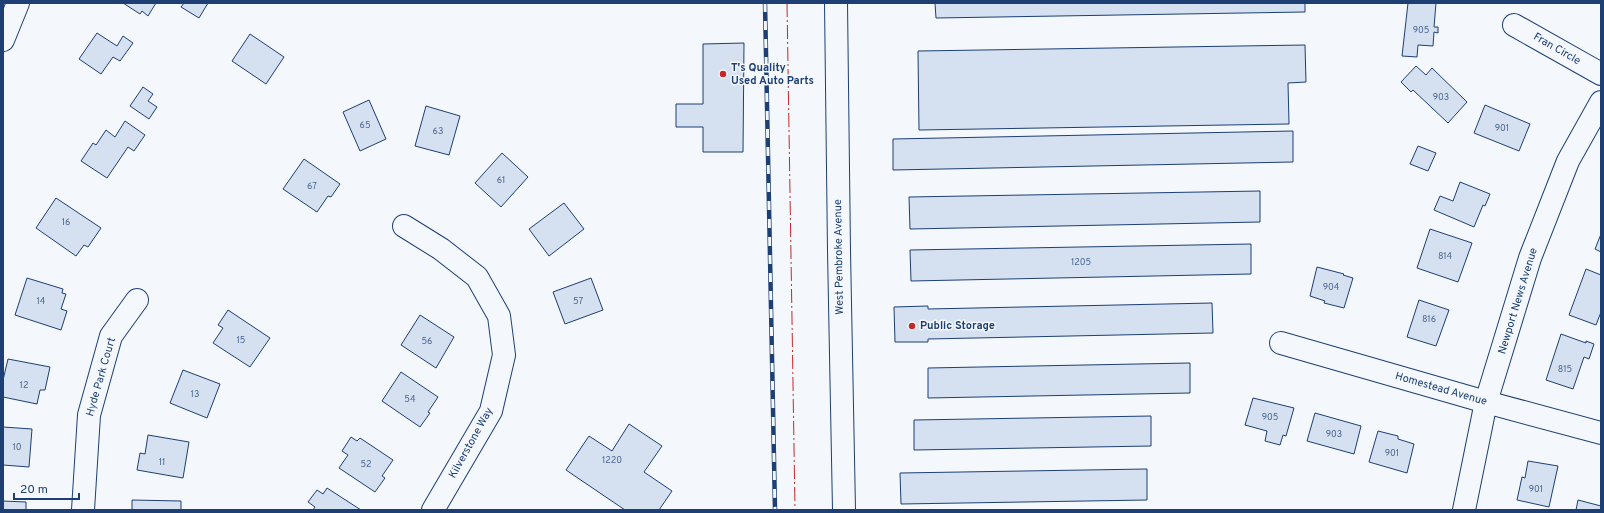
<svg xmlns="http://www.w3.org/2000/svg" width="1604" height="513" font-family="Overpass,sans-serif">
  <rect width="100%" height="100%" fill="#f4f7fb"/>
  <path fill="#d5e0f0" stroke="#1d3f73" d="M123 3H156L148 16 142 11 140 14Z
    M184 3H208L199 18 181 7Z
    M935 3H1305V12L936 18Z
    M1408 3H1436L1434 27H1438V33L1434 32 1433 46 1418 45 1417 57 1402 56Z
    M97 33 117 46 123 36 133 43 120 61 113 57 101 74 79 59Z
    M250 34 284 57 266 84 232 61Z
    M744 43 743 152H703V127H676V104H703V44Z
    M1305 45 1306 82 1288 83 1289 124 919 130 918 51Z
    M1416 66 1426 75 1432 68 1467 102 1448 123 1413 90 1411 92 1401 82Z
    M143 87 153 94 148 101 157 107 149 119 130 106Z
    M369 100 386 139 360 151 343 112Z
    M1485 105 1530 124 1519 151 1474 133Z
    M426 106 460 116 449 155 415 146Z
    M125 121 145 135 134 151 128 147 107 178 81 161 93 143 96 145 106 130 115 137Z
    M1293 131V162L893 170V139Z
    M1418 146 1436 153 1428 171 1410 164Z
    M502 153 528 177 501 207 475 183Z
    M304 159 340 184 331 197 328 196 317 212 283 189Z
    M1460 182 1490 194 1485 206 1483 205 1474 227 1434 210 1440 196 1453 201Z
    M1260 191V222L910 229 909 197Z
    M56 198 101 228 88 247 84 245 76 256 36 228Z
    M564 203 584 229 549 256 529 229Z
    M1430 229 1472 243 1458 282 1417 268Z
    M1601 234V252L1595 249Z
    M1251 244V274L911 281 910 250Z
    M1317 267 1344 274 1343 275 1353 278 1344 308 1324 303 1325 301 1310 296Z
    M1586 269 1601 275V312L1596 325 1569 315Z
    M27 278 63 289 62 293 66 294 61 309 67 311 61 330 15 315Z
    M591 278 603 310 565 324 553 292Z
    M1419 300 1449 310 1436 346 1407 337Z
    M1212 303 1213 333 928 339V342H895L894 307 928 306V309Z
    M228 310 270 338 250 367 213 343 223 328 218 325Z
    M420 315 454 337 436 368 401 345Z
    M1561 334 1586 343V341L1594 344 1589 359 1584 357 1573 389 1546 380Z
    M8 359 50 367 45 390H40L37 404 3 397V380Z
    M1190 363V393L928 398V368Z
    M183 370 220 384 207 418 170 403Z
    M401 372 438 397 428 412 430 413 420 427 382 401Z
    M1253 398 1294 408 1286 436 1283 435 1280 445 1265 441 1267 431 1245 425Z
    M1315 413 1361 426 1354 454 1307 441Z
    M1151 416V446L914 450V420Z
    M629 424 662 446 644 472 672 491 659 510H625L566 470 589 436 612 451Z
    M3 427 32 429 29 467 3 465Z
    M1378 431 1398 436V439L1414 444 1407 473 1369 462Z
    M148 435 189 442 183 478 137 470 140 453 145 454Z
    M351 437 357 441 360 438 393 460 382 476 385 478 375 492 339 468 348 455 342 451Z
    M1528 461 1558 466 1549 507 1517 500 1522 477 1525 478Z
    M1147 469V500L901 504 900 473Z
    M327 488 361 510H313L315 507 308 502 317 490 323 494Z
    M132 500 181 501V510H132Z
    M1578 500 1601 506V510H1576Z
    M3 501 26 502V510H3Z"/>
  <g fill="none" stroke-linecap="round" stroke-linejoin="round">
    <defs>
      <path id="minor" d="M1514 25 1601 74
        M404 226 441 249 477 277 499 316 504 355 491 411 433 510
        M1281 343 1486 402 1601 433
        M83 510 89 415 111 336 137 300
        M1464 510 1486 402 1530 258 1568 161 1601 102"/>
      <path id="major" d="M836 3 839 251 844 510
        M3 40 18 3"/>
    </defs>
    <use href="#minor" stroke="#1d3f73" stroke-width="24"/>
    <use href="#major" stroke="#1d3f73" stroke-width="24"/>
    <use href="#minor" stroke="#f4f7fb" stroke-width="22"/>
    <use href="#major" stroke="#f4f7fb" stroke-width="22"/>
    <defs>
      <path id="rail" d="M765 3 775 510"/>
    </defs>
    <use href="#rail" stroke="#1d3f73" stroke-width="4.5"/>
    <use href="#rail" stroke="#f4f7fb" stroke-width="3" stroke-dasharray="9" stroke-linecap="butt"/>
    <path stroke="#c62828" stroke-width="1" stroke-dasharray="14 3 2 3" stroke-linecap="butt" d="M787 3 795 510"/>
  </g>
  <g fill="#c62828" stroke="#f4f7fb" stroke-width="1.5">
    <circle cx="723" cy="74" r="4"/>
    <circle cx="912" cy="326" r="4"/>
  </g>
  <g text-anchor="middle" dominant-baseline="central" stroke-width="3" stroke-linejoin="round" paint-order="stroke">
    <g font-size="9" fill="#4b6792">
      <text x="1421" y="30">905</text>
      <text x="1441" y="97">903</text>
      <text x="365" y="125">65</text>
      <text x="1502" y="128">901</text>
      <text x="438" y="131">63</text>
      <text x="501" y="180">61</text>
      <text x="312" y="186">67</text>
      <text x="66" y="222">16</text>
      <text x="1445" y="256">814</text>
      <text x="1081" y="262">1205</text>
      <text x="1331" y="287">904</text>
      <text x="41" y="301">14</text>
      <text x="578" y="301">57</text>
      <text x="1429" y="319">816</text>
      <text x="241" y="340">15</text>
      <text x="427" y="341">56</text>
      <text x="1565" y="369">815</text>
      <text x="24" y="385">12</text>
      <text x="195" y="394">13</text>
      <text x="410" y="399">54</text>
      <text x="1270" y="417">905</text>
      <text x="1334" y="434">903</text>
      <text x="17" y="447">10</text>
      <text x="1392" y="453">901</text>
      <text x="612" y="460">1220</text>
      <text x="162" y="462">11</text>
      <text x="366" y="464">52</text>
      <text x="1536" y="489">901</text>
    </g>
    <g font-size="11" fill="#1d3f73" stroke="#f4f7fb">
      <text transform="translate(1557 49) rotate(30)">Fran Circle</text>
      <text transform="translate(839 257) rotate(-91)">West Pembroke Avenue</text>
      <text transform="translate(1518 301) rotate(-73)">Newport News Avenue</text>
      <text transform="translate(101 377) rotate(-74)">Hyde Park Court</text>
      <text transform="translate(1441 389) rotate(16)">Homestead Avenue</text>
      <text transform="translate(471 443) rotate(-61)">Kilverstone Way</text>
    </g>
    <g font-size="11" font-weight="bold" fill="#1d3f73" stroke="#f4f7fb" text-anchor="start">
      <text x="731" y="68">T's Quality<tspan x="731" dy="13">Used Auto Parts</tspan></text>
      <text x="920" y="326">Public Storage</text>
    </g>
  </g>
  <rect width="1604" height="513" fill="none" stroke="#1d3f73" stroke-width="8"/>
  <path d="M14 493v6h65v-6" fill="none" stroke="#1d3f73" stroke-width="2"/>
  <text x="20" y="493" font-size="12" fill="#1d3f73" stroke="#f4f7fb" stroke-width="3" paint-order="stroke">20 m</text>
</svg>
